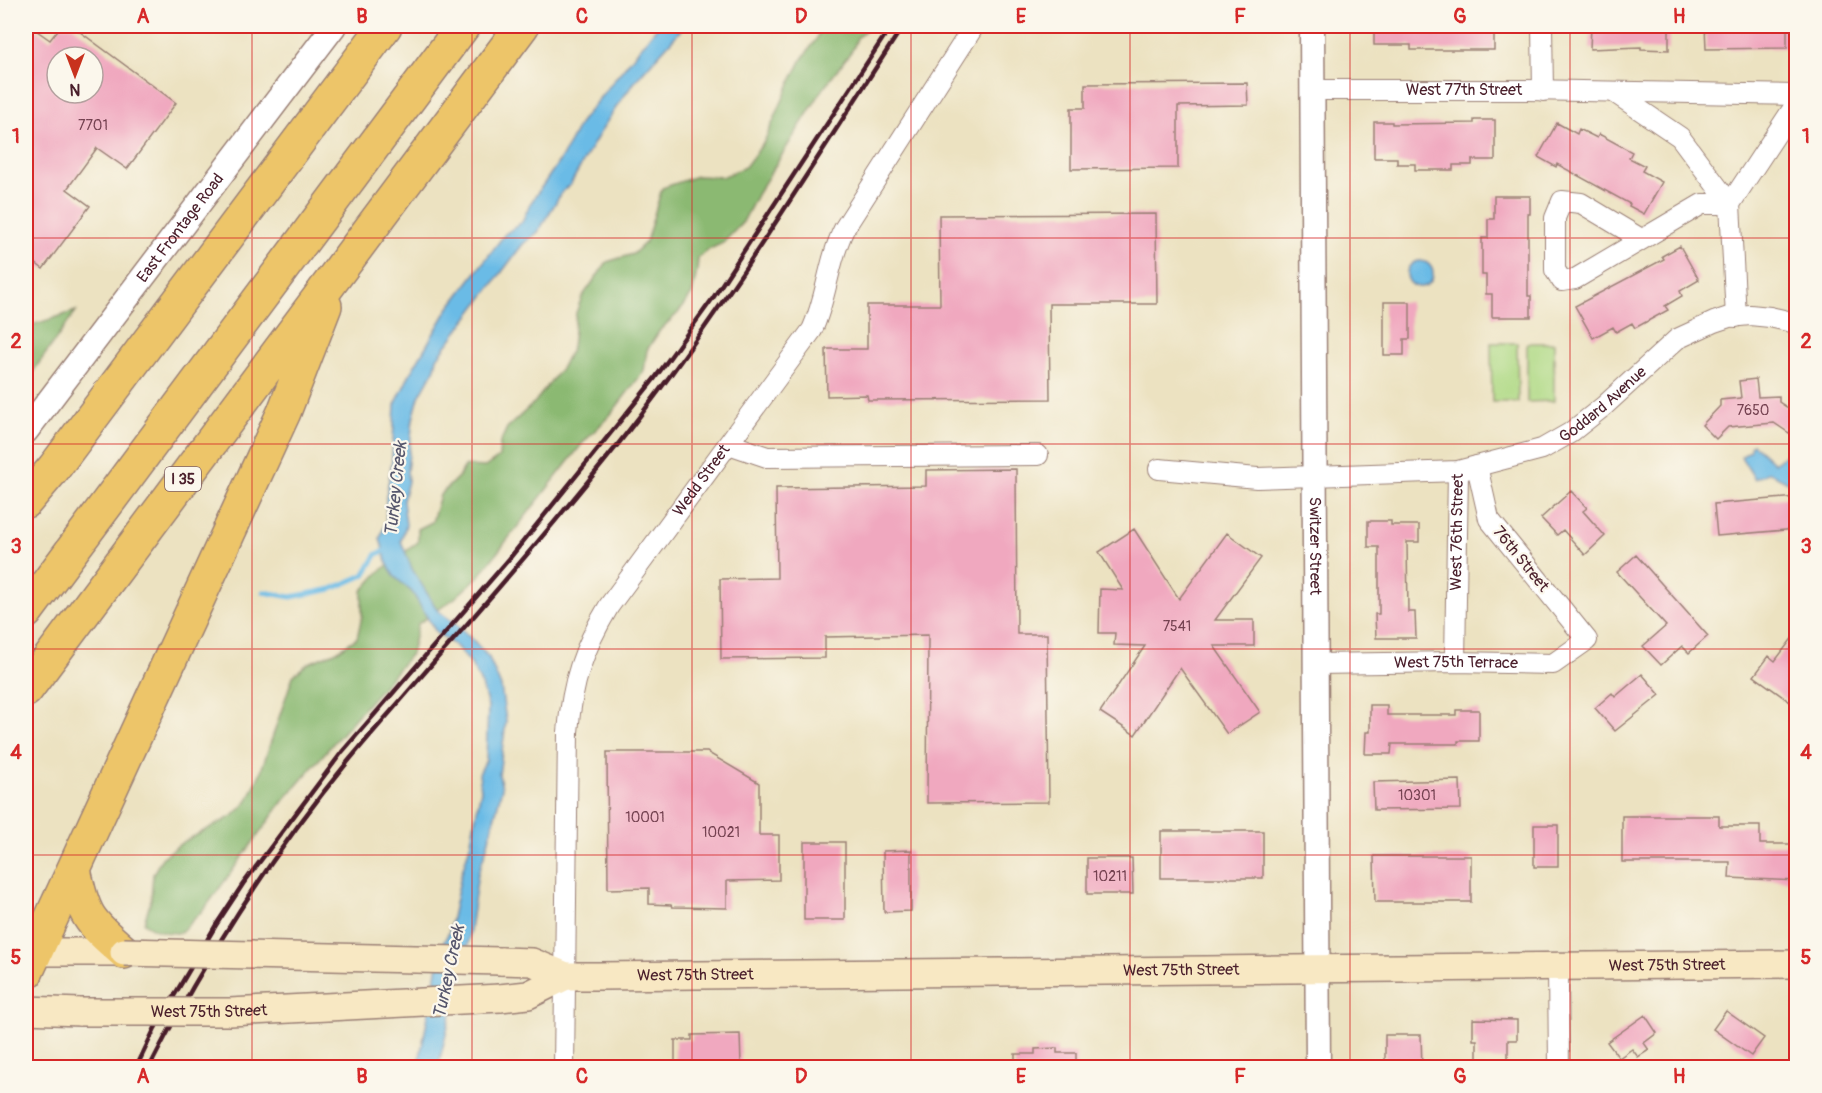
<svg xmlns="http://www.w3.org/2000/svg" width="1822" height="1093" font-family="Pangolin,sans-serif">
  <rect width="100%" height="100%" fill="#fbf7ec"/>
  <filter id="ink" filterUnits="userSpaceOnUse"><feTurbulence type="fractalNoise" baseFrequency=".0167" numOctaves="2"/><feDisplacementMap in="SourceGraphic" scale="12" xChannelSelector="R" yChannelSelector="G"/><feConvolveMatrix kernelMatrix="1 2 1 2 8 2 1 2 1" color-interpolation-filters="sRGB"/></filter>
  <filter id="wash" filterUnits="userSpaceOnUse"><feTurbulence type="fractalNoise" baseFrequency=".008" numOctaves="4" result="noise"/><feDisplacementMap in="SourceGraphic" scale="24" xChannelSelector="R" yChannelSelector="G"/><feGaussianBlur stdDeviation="1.35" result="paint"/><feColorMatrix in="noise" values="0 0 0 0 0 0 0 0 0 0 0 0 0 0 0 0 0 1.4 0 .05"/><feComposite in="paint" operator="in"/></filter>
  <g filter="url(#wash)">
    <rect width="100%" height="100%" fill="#ece2c1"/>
    <path fill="#afd984" stroke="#7c7c58" stroke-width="1.5" d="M1491 343H1517L1518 402H1492Z
      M1527 343H1554V401L1527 402Z"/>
    <path fill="#8bb972" stroke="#6a6c4e" stroke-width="1.5" d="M821 26H870L857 38 853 49 821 92 758 193 743 222 723 243 708 250 698 258 697 271 692 294 678 313 660 330 647 350 644 371 611 414 582 444 479 576 455 598 418 624 411 654 283 801 205 908 180 933C166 933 156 932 144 923L151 899 153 874 162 858 183 842 233 816 247 802 260 774 293 676 307 664 337 651 357 638 362 616V591L380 571 418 542V529L432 522 440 495 459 476 465 466 485 467 499 457 500 443 507 428 535 402 562 367 572 347 576 313 582 297 607 262 633 254 646 242 662 188 697 176 722 177 745 167 764 142 791 81 802 59 816 40Z
      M76 311 27 380 26 381V327Z"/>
    <path fill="#6bbbe6" stroke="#5a6d88" stroke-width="1.5" d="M658 26H684C671 42 657 56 644 71 614 105 592 146 570 185L562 192 538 232 523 244 437 358 435 368 419 397 413 419 407 471 408 481 403 501 406 525 401 541 412 569 438 611 448 618 474 641 489 658 501 687 506 721 499 775 502 788 487 847 478 873 468 944 438 1067H418L442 945 449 932 461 875 470 846 481 790 479 774 486 760 488 707 482 685 471 664 457 647 436 632 412 592 394 576 386 561 380 538 386 521V497L392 460 395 405 411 372 448 309 505 234 522 222 530 204 562 157 581 121Z
      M1407 274a13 13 0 1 1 26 0a13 13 0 1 1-26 0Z
      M1753 444 1774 463 1790 452C1800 464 1798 470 1790 483L1769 472 1755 479 1741 457 1751 450 1750 446Z"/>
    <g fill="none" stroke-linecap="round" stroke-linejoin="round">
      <path stroke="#6bbbe6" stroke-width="5" d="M264 592 291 597 332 589 364 575 377 554 389 549"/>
    </g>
    <g id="blocks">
      <path fill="#f0a8bf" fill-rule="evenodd" d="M26 26H30L50 40 61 26H72L176 103 127 169 97 148 67 189 90 206 43 269 26 256ZM57 57H93V93H57Z
        M1374 26H1494V50H1411V45H1374Z
        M1591 26H1669V50L1641 49V47L1590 49Z
        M1705 26H1787V48L1706 49Z
        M1247 83 1248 105 1178 106V168L1071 169V108H1085V84Z
        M1474 120H1495V160H1472V165H1453V170H1415V164H1397V158H1374V122H1392V124L1474 123Z
        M1557 123 1577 134 1579 129 1597 138 1599 134 1632 152 1629 158 1645 166 1642 171 1662 182 1644 214 1629 206 1630 204 1557 164 1556 167 1538 157Z
        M1494 196H1530V214H1528V296H1531V317H1492V294H1486V275H1482V238H1488V219H1494Z
        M1156 214 1157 304H1049L1050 399 868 400 867 395 827 396 826 349H867V305H940L939 215Z
        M1680 246 1699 280 1680 291 1682 296 1665 306 1668 310 1635 328 1632 323 1616 332 1613 327 1593 338 1575 306 1664 259 1662 256Z
        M1384 302H1410V339H1404V355H1384Z
        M1756 379 1758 397 1779 396V402L1797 414V423L1789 433 1774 423 1728 427 1716 439 1702 425 1720 406V400L1741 398 1739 381Z
        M1016 469 1017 634H1047L1049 802 927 803 928 635 825 637V658L721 659 720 579 777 578 776 488 926 486V470Z
        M1571 491 1587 508 1583 511 1605 536 1585 555 1563 530 1557 535 1541 518Z
        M1797 497V529L1717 536 1714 504Z
        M1368 521H1391V525H1419V542H1407L1408 612H1415L1416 638H1376L1375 614H1379V547H1368Z
        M1134 529 1179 599 1227 533 1261 558 1215 620H1254V646H1214L1260 712 1227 734 1180 668 1135 735 1100 712 1145 646 1114 645 1115 633H1099L1100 589 1123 590 1099 552Z
        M1636 555 1708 636 1689 653 1682 646 1661 665 1643 646 1666 626 1617 572Z
        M1797 632V707L1754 676 1769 656 1775 661Z
        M1642 674 1660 695 1615 731 1595 708 1612 693 1615 697Z
        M1370 705H1387V715H1456V710H1479V741H1458V744H1392L1391 754H1365L1366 732H1370Z
        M607 752H707L759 783V835H779V880L727 881V908L672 907 671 905 649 904V888L608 889Z
        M1460 780 1461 809 1374 810 1373 782Z
        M1622 816H1719V826H1760V844H1797V881L1729 878 1730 862H1622Z
        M1534 825H1558V867H1534Z
        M1161 831H1263V878H1161Z
        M804 842H845V920H804Z
        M911 850V911L884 912 883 851Z
        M1374 856H1471V902H1375Z
        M1087 858H1132L1133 894H1087Z
        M1726 1011 1764 1038 1751 1056 1713 1029Z
        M1645 1015 1657 1033 1644 1043 1649 1050 1638 1057 1632 1049 1619 1058 1607 1042Z
        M1473 1019 1517 1020V1040H1508V1060L1477 1059V1040H1473Z
        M740 1034 741 1065H675V1040H692V1035Z
        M1385 1035H1421L1422 1068H1385Z
        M1057 1048V1053H1076V1068H1015V1054H1035V1049Z"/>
    </g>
  </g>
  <g filter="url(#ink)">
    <use href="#blocks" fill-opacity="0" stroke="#9b8076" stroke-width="1.5"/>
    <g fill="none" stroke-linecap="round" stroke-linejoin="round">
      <defs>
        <g id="minor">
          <path d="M1542 26 1543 91"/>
          <path id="s1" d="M1312 90H1527L1796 95"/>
          <path d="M1615 93 1680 137 1730 204"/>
          <path d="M1730 204 1796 104"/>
          <path d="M1730 204 1736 317"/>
          <path d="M1641 239 1581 203 1562 201 1555 218V270L1562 281 1575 279 1702 204H1730"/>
          <path d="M729 444 767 457 1038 455"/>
          <path id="s2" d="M1159 469 1257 478 1458 471 1542 449 1570 433 1604 406 1677 339 1714 322 1729 317 1750 315 1770 317 1796 323"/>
          <path id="s3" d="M1455 662 1458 471"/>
          <path id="s4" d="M1316 664 1455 662 1553 664 1587 640 1489 519 1477 466"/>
          <path d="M1558 966 1559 1068"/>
          <path id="s5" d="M564 1068 568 732C572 682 583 649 609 606L812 330C827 298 828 261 844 229L974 26"/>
        </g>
        <g id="tertiary">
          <path id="s6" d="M1312 26 1318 1068"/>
          <path id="s7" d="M26 431 334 26"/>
        </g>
        <g id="secondary">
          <path d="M26 952H124"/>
          <path id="s8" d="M500 961 532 962 566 976H598L1796 964"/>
          <path d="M500 998 528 995 566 976"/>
          <path d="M26 1010 80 1012"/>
        </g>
        <path id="motorway" d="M26 501 54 468 385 26
          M26 612 463 26
          M26 690 522 26
          M74 869C83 915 88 921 124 952
          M26 973 284 412 325 306"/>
      </defs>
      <use href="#minor" stroke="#9b8076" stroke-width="22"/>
      <use href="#tertiary" stroke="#9b8076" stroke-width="27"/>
      <use href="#secondary" stroke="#9b8076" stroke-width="30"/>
      <use href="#motorway" stroke="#9b8076" stroke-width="36"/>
      <use href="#minor" stroke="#fff" stroke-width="20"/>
      <use href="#tertiary" stroke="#fff" stroke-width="24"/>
      <use href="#secondary" stroke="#f8e8c3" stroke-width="27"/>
      <use href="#motorway" stroke="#edc569" stroke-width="33"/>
      <path stroke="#4a1f2b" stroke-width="4.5" d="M136 1068 155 1028 216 925 243 884 342 752 509 559 655 378 713 298 891 26
        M149 1068C205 958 272 854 350 759 379 724 410 690 439 656 499 588 558 519 615 448 721 315 810 168 903 26"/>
      <defs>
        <g id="secondary-bridge">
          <path d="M124 952 500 961"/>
          <path id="s9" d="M80 1012H230L500 998"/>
        </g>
      </defs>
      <use href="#secondary-bridge" stroke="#9b8076" stroke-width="30" stroke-linecap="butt"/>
      <use href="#secondary-bridge" stroke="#f8e8c3" stroke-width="27"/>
    </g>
  </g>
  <path fill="none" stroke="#d62828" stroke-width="1.5" stroke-opacity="0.55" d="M252 26V1068M472 26V1068M692 26V1068M911 26V1068M1130 26V1068M1350 26V1068M1570 26V1068M26 238H1796M26 444H1796M26 649H1796M26 855H1796"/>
  <g text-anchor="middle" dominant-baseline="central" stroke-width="4.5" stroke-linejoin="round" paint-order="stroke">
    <g font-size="14" fill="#744150">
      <text x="93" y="125">7701</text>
      <text x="1753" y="410">7650</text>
      <text x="1177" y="626">7541</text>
      <text x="1417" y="795">10301</text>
      <text x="645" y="817">10001</text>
      <text x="721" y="832">10021</text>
      <text x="1110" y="876">10211</text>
    </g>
    <rect fill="#fbf7ec" stroke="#7f6065" stroke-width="1.5" x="165" y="467" width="36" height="24" rx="4.5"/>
    <g font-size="15" font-weight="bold" fill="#4a1f2b">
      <text x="183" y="479">I 35</text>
    </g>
    <g font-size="16" fill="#4a1f2b" stroke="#fbf7ec">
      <text stroke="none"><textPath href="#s1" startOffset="152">West 77th Street</textPath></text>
      <text stroke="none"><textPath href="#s7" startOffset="255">East Frontage Road</textPath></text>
      <text stroke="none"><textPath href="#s2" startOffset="462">Goddard Avenue</textPath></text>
      <text stroke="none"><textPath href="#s5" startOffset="626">Wedd Street</textPath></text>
      <text stroke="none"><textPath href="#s3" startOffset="130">West 76th Street</textPath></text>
      <text stroke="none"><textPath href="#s6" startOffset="520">Switzer Street</textPath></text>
      <text transform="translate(1521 559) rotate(51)">76th Street</text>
      <text stroke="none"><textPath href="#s4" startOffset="140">West 75th Terrace</textPath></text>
      <text stroke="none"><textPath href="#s8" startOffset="1170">West 75th Street</textPath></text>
      <text stroke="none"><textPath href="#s8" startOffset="684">West 75th Street</textPath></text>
      <text stroke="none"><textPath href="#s8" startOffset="198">West 75th Street</textPath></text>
      <text stroke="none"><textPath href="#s9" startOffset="129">West 75th Street</textPath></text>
    </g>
    <g font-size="18" font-style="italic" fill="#56566c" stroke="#fbf7ec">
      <text transform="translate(396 489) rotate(-84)">Turkey Creek</text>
      <text transform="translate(449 972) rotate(-78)">Turkey Creek</text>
    </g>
  </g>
  <rect width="1822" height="1093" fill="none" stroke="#fbf7ec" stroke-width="66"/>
  <g transform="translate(75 75) rotate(180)"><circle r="28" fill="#fbf7ec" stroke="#b4a19f" stroke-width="1.5"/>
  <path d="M0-4.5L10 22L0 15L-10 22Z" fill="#c8321e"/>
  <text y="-9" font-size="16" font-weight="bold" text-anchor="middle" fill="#4a1f2b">N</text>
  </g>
  <rect x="33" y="33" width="1756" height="1027" fill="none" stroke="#d62828" stroke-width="2"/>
  <g font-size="20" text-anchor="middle" font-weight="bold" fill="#d62828">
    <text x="143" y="23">A</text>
    <text x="362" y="23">B</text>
    <text x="582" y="23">C</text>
    <text x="801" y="23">D</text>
    <text x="1021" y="23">E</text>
    <text x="1240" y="23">F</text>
    <text x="1460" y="23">G</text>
    <text x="1679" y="23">H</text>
    <text x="16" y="143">1</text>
    <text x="1806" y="143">1</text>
    <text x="16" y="348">2</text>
    <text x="1806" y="348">2</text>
    <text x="16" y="553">3</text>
    <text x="1806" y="553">3</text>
    <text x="16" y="759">4</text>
    <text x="1806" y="759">4</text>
    <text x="16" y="964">5</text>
    <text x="1806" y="964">5</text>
    <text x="143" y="1083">A</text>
    <text x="362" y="1083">B</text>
    <text x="582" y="1083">C</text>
    <text x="801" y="1083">D</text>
    <text x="1021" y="1083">E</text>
    <text x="1240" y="1083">F</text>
    <text x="1460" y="1083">G</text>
    <text x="1679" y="1083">H</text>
  </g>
</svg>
